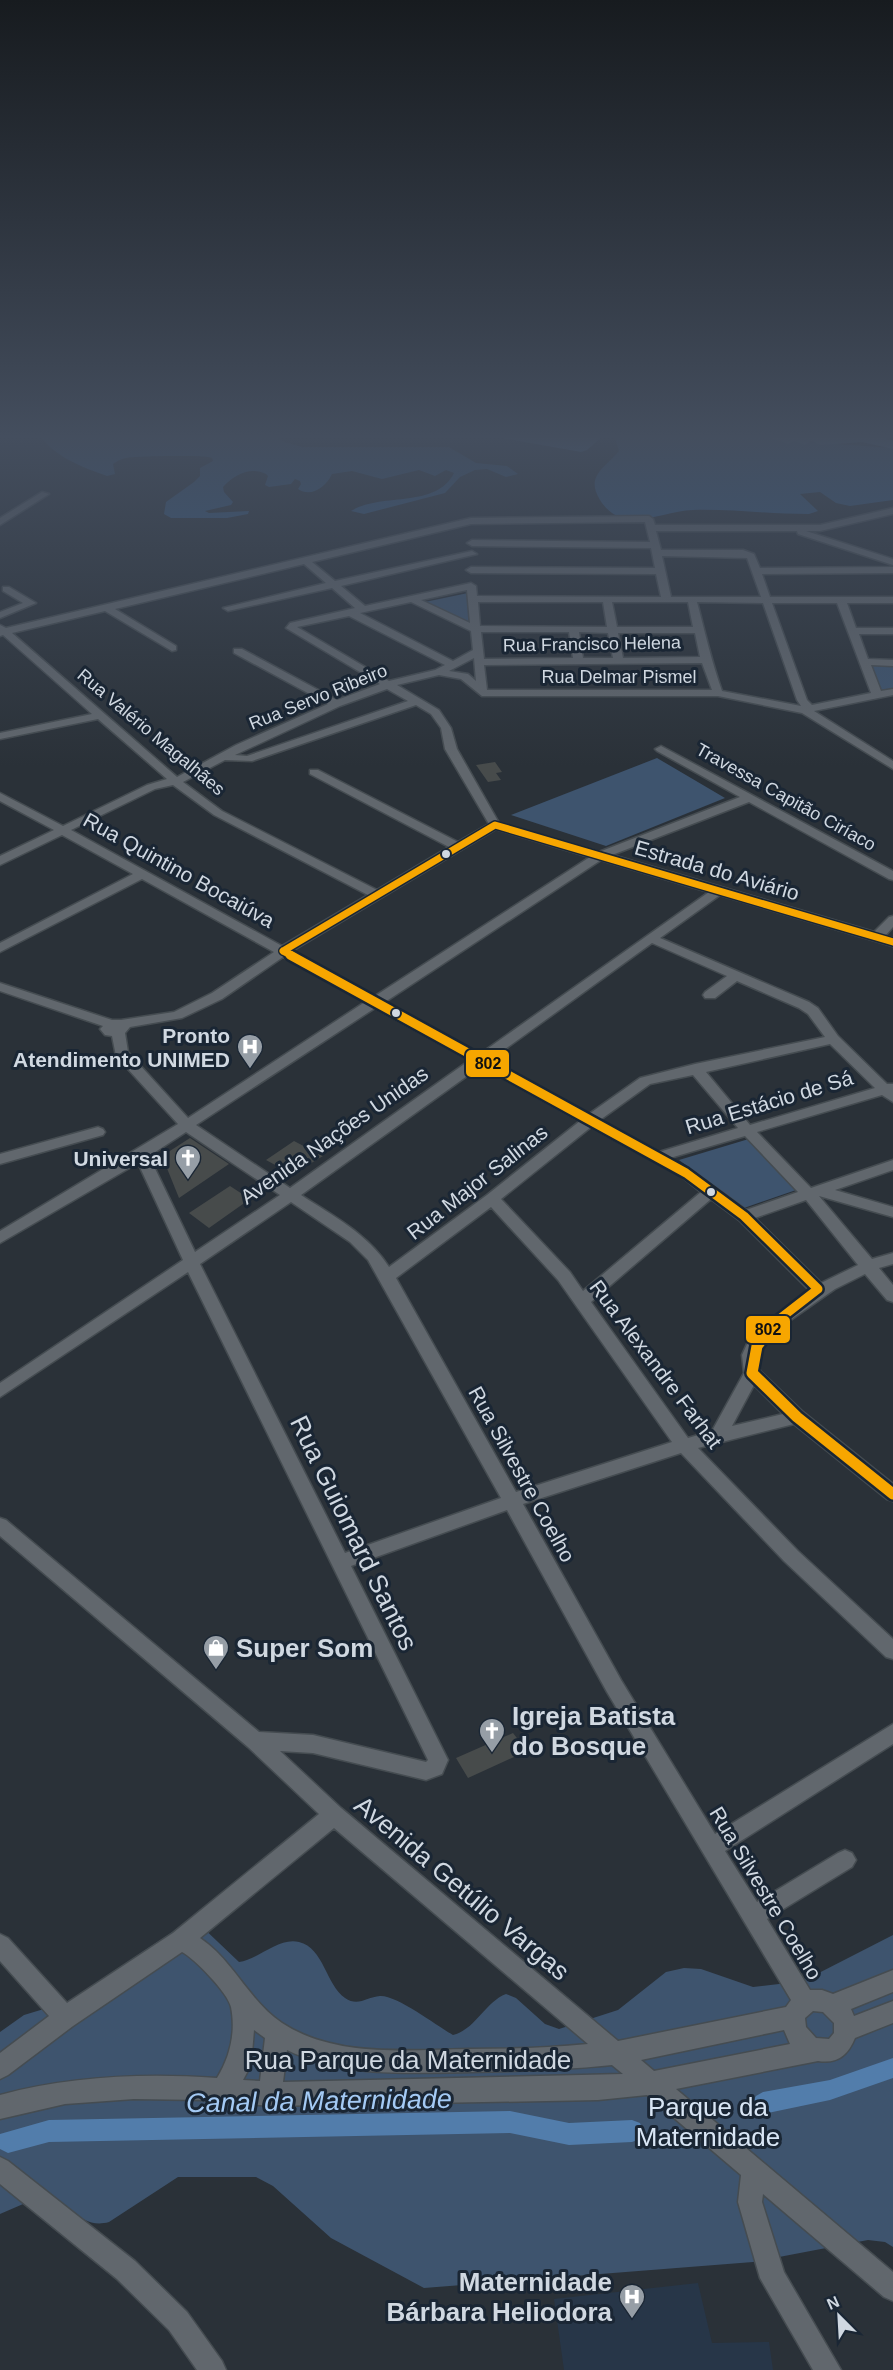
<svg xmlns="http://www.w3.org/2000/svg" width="893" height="2370" font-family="Arial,sans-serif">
  <rect width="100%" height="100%" fill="#2a3138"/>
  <path fill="#273648" d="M698 2283 712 2343 769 2342 773 2370H564L554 2299Z"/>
  <path fill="#3e546e" d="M468 593 469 623 425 602Z
    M871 664 893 665V690L881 693Z
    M657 758 725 798 606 846 511 815Z
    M752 1138 799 1189 744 1208 679 1160Z
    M189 1921 197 1922 239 1962C259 1959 279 1937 299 1942 324 1948 326 1985 345 1998 358 2007 367 1997 380 1996 397 1995 437 2026 453 2035 475 2030 485 2002 506 1994L516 1998 545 2024 559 2029 618 2010 666 1972 684 1968 701 1969 753 1987 779 1984 811 1977 893 1935V2247L885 2242 868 2240 753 2262 424 2288 331 2238 273 2186 256 2177H178L109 2222C81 2230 68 2202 44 2195L0 2214V2032L24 2015 67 2002Z"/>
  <path fill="#345b85" d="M39 434H274L284 442 302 447H449L476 463 507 466 518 474 506 477 487 469 475 470 460 477 445 493 364 514 351 511C382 492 436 509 454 473L446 470 435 476 419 470 382 479 352 471 332 474C326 487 311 498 298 489L301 484 300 481 295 479 291 484 269 487 265 485 268 476 266 474C250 466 234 475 223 487L224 492 233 502 231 505 205 511 209 513 249 511 248 514 227 518H171L164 514 166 502 194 482 200 476V468L213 461 212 458C206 455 135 456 126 458 121 459 117 461 113 464L115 474 107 476C82 467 54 457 39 434Z
    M614 434H760L794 441 893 448V500L850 506 836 503 820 492 800 494 818 511 809 514C770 514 732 509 693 510 660 511 623 536 600 500 585 476 605 468 619 451Z"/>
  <path fill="#527dab" d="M479 434H605L587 450 581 452Z"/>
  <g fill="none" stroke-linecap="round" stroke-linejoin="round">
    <path fill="#527dab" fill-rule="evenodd" d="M893 2058V2078L830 2100 763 2114 756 2110 752 2103 756 2096 763 2092 830 2080Z
      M510 2111 569 2123 632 2120 640 2123 643 2131 640 2139 632 2142 569 2145 510 2133 49 2142 8 2153 0 2149V2134L49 2120Z"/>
    <path fill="#527dab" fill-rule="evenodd" d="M759 434H810L825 437 873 434 893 441V449L862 442 821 445 811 441 805 445 794 441 788 444Z"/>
  </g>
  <path fill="#474b4b" d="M495 762 502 772 496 773 501 780 488 782 476 765Z
    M190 1138 229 1164 179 1198 162 1156Z
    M294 1141 323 1156 298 1171 288 1172 266 1160Z
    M230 1186 250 1199 209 1228 189 1213Z
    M513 1733 527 1751 468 1778 456 1758Z"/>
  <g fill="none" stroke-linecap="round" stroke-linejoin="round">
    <defs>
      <path id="minor" d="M42 492 49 494 0 525V518Z
        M893 508V514L820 531H806L893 559V565L798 534 797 531H656L661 550H743L754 554 760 568 893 567V573L762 574 770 597H893V603H847L856 628H893V634H859L868 659 893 660V666L871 665 881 691 893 689V695L814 711 893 761V769L802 713 718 696H482L461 679 439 675 397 685 439 710 451 728 457 749 499 823 599 852 740 797 657 751 655 749 661 746 893 871V880L889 879 749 802 612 855 874 932 889 917 893 916V927L885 936 893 938V946L720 895 660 938 809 1002 818 1008 838 1036 887 1084H893V1102L882 1095 757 1132 811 1188 893 1160V1170L835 1190 893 1207V1217L819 1196 872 1259 893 1253V1264L879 1268 893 1285V1302L887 1300 865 1274 835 1289 792 1319 762 1347 758 1362 760 1371 803 1412 893 1484V1501L887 1499 794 1424 698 1448 798 1551 893 1639V1659L886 1657 784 1561 681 1453 523 1504 621 1680 715 1834 893 1724V1744L725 1851 757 1902 838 1853 845 1850 852 1853 856 1860 852 1867 767 1919 810 1990H822L833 1994 893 1970V1992L851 2009 854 2016 893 2001V2023L855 2038C848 2055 838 2064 818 2061L676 2089 893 2272V2301L884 2297 763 2194 762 2202 784 2272 841 2370H813L760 2278 738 2202 741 2175 647 2095 598 2100 270 2106 203 2100 134 2099 65 2104 0 2119V2095C71 2076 143 2073 217 2078 230 2057 236 2032 231 2007 228 1993 195 1959 182 1952L73 2026 8 2075 0 2079V2053L49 2016 0 1961V1934L8 1938 67 2003 173 1933 319 1814 248 1747 0 1536V1518L6 1520 259 1732 313 1735 426 1762 428 1760 188 1272 0 1397V1383L183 1260 138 1163 0 1243V1231L178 1124 116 1056 112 1036 105 1035 100 1029 103 1026 0 991V983L112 1020H121L174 1012 212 993 274 952 142 879 0 952V943L133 874 62 835 0 865V856L54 830 0 801V793L63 826 147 785 167 779 98 719 0 739V733L92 714 3 635 0 636V625L6 628 471 518 649 516 653 519 655 525H820ZM645 522 650 542 472 540 467 543 472 546 651 548 655 568 471 567 466 570 471 573 656 574 661 597 477 596 476 586 471 583 365 606 341 586 477 554 472 551 335 581 312 562 471 524ZM662 556 747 558 761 597H671ZM304 564 326 583 223 608 228 611 332 588 355 608 290 623 286 628 380 684 337 700 242 649H234V653L328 704 236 745 177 777 12 633 105 611 172 651 176 650V646L115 609ZM467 590 470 623 421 600ZM411 602 471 631 473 650 453 661 360 613ZM478 602H603L607 627 480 626ZM612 602H688L693 627H617ZM697 602 763 603 797 700 801 706 722 691C711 660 705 632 697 602ZM772 603H837L871 693 812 705 807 700ZM349 616 445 665 435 670 389 681 297 627ZM481 632H569L573 658 484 659ZM579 632 608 633 613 658H583ZM618 633H695L700 657 623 658ZM474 658 476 681 468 674 449 671ZM702 663 712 690H487L484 665ZM387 689 408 701 247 756 235 755 340 706ZM416 705 431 714 441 728 445 749 489 824 458 842 318 770H310V774L449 847 377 890 222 811 183 782 225 760 252 761ZM173 785 214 815 368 895 282 946 71 830 155 789ZM496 829 590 857 375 996 292 951ZM601 860 709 892 480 1054 385 1002ZM652 943 727 976 705 992 703 995 705 998H715L737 981 799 1008 808 1014 825 1037 695 1064 640 1078 589 1114 490 1060ZM283 957 365 1002 188 1118 128 1052 125 1033 130 1027 182 1018 222 999ZM375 1008 470 1060 290 1188 196 1125ZM830 1044 875 1088 750 1125 706 1072ZM481 1066 580 1121 487 1195 389 1267C368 1234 333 1216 301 1195ZM693 1075 738 1128 659 1152 600 1120 650 1084ZM591 1127 681 1176 701 1192 583 1291 570 1272 501 1199ZM186 1132 280 1195 195 1252 149 1156ZM745 1136 798 1192 746 1210 691 1170 670 1158ZM711 1199 739 1220 809 1290 767 1322 748 1342 742 1355 744 1373 712 1431 688 1438 591 1302ZM806 1200 858 1265 821 1283 755 1218ZM291 1202 350 1242 368 1260 501 1498 345 1553 200 1264ZM491 1207 558 1280 672 1442 516 1492 396 1278ZM754 1385 783 1414 732 1426ZM507 1510 607 1692 791 2000 786 2007 618 2041 341 1808 280 1751 313 1753 426 1780 442 1774 448 1760 351 1566ZM334 1828 588 2044C548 2048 509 2049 469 2049 409 2050 335 2058 282 2023 249 2001 233 1960 200 1938ZM813 2011 823 2012 834 2023V2033L829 2039 816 2038 806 2027 805 2018ZM254 2030 265 2038 260 2081 243 2080 251 2065ZM784 2030 790 2044 654 2071 641 2060ZM287 2050C344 2078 409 2073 471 2072 518 2071 565 2070 612 2065L623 2074 283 2082Z
        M3 587H9L36 603 0 618V612L23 603 3 591Z
        M98 1127 103 1129 105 1132 103 1135 0 1164V1154Z
        M0 2157 8 2161 135 2261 187 2312 222 2361 226 2370H197L169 2330 117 2279 0 2184Z"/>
    </defs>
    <use href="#minor" stroke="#454c51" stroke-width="3"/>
    <use href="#minor" fill="#61676d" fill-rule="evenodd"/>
    <defs>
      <path id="bus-1-far2" d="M283 951 293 956
        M283 951 495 825 893 942"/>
      <path id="bus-1-far1" d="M290 955 686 1173 744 1216 818 1289 773 1324"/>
      <path id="bus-1" d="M775 1322 757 1346 752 1373 797 1417 893 1494"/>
    </defs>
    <use href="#bus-1-far2" stroke="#1a2634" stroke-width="10"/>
    <use href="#bus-1-far1" stroke="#1a2634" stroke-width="14"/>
    <use href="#bus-1" stroke="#1a2634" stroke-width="16"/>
    <use href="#bus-1-far2" stroke="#f7a600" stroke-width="7"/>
    <use href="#bus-1-far1" stroke="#f7a600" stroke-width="9"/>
    <use href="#bus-1" stroke="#f7a600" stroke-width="11"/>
  </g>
  <linearGradient id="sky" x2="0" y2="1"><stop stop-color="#171b1f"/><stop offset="0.57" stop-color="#444e5e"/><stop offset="1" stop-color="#444e5e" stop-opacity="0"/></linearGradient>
  <rect width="893" height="766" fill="url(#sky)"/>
  <defs>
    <symbol id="hospital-pin" viewBox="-11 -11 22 30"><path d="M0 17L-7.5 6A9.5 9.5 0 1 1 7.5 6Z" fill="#969ea6" stroke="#1a2634"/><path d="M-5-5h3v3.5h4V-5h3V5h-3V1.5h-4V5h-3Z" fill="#fff"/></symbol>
    <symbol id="church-pin" viewBox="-11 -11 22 30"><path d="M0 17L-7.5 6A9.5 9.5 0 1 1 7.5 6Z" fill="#969ea6" stroke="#1a2634"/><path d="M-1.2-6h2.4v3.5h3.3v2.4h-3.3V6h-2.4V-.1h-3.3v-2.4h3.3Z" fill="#fff"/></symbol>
    <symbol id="shop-pin" viewBox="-11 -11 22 30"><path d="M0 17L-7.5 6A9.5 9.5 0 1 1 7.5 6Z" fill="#969ea6" stroke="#1a2634"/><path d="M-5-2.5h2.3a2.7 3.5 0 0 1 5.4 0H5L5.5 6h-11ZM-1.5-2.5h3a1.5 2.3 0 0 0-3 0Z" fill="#fff"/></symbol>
  </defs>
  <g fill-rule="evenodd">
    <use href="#hospital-pin" x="235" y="1032" width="30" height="40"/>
    <use href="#church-pin" x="173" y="1143" width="30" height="40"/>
    <use href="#shop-pin" x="201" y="1633" width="30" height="40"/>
    <use href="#church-pin" x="477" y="1716" width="30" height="40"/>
    <use href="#hospital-pin" x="617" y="2282" width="30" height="40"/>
  </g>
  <g fill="#d0d8e1" stroke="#1a2634" stroke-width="2">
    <circle cx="446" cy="854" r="5"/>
    <circle cx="396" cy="1013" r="5"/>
    <circle cx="711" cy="1192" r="5"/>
  </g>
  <g text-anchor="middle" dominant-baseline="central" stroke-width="6" stroke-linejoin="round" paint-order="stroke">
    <g font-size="18" fill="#d0d8e1" stroke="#1a2634">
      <text transform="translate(592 644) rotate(-1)">Rua Francisco Helena</text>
      <text x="619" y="677">Rua Delmar Pismel</text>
      <text transform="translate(318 697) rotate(-22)">Rua Servo Ribeiro</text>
      <text transform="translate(151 732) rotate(40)">Rua Valério Magalhães</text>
      <text transform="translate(786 797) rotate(29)">Travessa Capitão Ciríaco</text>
    </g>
    <g font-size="21" fill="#d0d8e1" stroke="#1a2634">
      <text transform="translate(179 870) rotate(29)">Rua Quintino Bocaiúva</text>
      <text transform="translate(717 870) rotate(16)">Estrada do Aviário</text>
      <text transform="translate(769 1102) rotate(-17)">Rua Estácio de Sá</text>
      <text transform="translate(334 1135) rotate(-35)">Avenida Nações Unidas</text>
      <text transform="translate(477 1182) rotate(-38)">Rua Major Salinas</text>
      <text transform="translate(656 1364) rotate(53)">Rua Alexandre Farhat</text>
      <text transform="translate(522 1474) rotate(61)">Rua Silvestre Coelho</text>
      <text transform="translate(766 1893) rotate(59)">Rua Silvestre Coelho</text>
    </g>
    <g font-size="21" font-weight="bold" fill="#d0d8e1" stroke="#1a2634" text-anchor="end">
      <text x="230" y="1035">Pronto<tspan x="230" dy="24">Atendimento UNIMED</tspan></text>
      <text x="168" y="1158">Universal</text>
    </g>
    <g font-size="26" fill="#d0d8e1" stroke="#1a2634">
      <text transform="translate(354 1533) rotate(64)">Rua Guiomard Santos</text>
      <text transform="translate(462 1888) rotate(40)">Avenida Getúlio Vargas</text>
      <text x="408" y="2060">Rua Parque da Maternidade</text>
    </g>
    <g font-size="26" font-weight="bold" fill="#d0d8e1" stroke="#1a2634" text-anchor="start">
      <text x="236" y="1648">Super Som</text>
      <text x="512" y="1716">Igreja Batista<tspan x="512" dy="30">do Bosque</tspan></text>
      <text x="612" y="2282" text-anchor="end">Maternidade<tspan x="612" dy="30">Bárbara Heliodora</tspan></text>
    </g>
    <g font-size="26" fill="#d9e6f5" stroke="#1a2634">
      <text x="708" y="2107">Parque da<tspan x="708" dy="30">Maternidade</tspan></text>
    </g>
    <g font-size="27" font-style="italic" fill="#a4caf4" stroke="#1a2634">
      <text transform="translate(319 2101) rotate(-1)">Canal da Maternidade</text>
    </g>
  </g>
  <g stroke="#1a2634" stroke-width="2">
    <rect x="465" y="1049" width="45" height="29" rx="6" fill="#f7a600"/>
    <rect x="745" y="1315" width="46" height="29" rx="6" fill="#f7a600"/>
  </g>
  <g font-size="16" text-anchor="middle" font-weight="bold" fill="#111">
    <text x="488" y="1069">802</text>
    <text x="768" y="1335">802</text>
  </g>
  <g transform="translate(839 2316) rotate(336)" stroke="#1a2634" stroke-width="4.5" paint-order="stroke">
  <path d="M0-4.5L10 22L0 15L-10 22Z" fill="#d0d8e1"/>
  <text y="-9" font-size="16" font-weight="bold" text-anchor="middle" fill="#d0d8e1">N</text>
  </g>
</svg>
